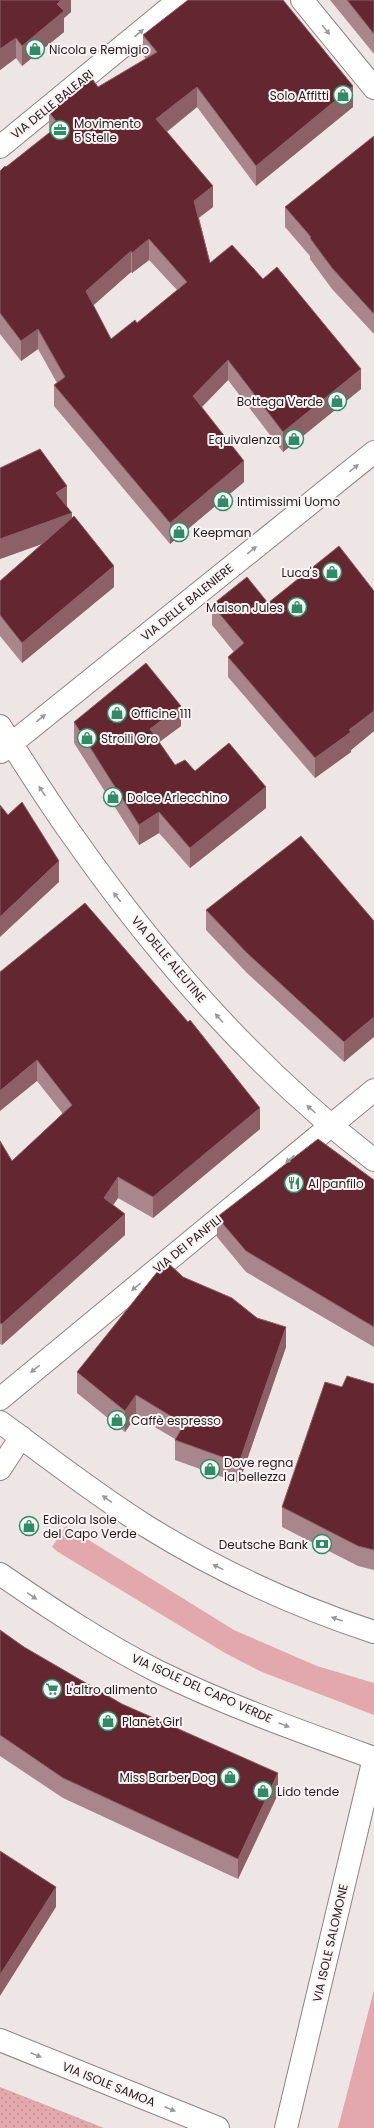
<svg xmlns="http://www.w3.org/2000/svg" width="374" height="2128" font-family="Poppins,sans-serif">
  <defs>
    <pattern id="park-dots" width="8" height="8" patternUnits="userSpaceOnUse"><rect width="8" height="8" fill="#e2a8ae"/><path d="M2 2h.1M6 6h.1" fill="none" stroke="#c29095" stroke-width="1.8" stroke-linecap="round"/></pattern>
  </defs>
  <rect width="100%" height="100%" fill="#eee5e5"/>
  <path fill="#e2a8ae" d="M66 1526 234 1630 317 1666 374 1683V1715L262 1672 225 1653 58 1552 52 1547Z
    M374 1990V2128H338Z"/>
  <path fill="url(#park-dots)" d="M0 2087 104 2128H0Z"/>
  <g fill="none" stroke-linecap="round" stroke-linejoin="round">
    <defs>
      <path id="street" d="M302 0 374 88
        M0 147 179 0
        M0 726C25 764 48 802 75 839 159 959 258 1071 374 1160
        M1 752 374 452
        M0 1399 374 1090
        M0 1469 21 1437
        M0 2040 218 2128
        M286 2128 374 1758"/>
      <path id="secondary" d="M0 1422C48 1457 95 1494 146 1526 217 1570 294 1606 374 1632
        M0 1574C51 1609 102 1643 157 1671 226 1705 302 1732 374 1758"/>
    </defs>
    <use href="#street" stroke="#8c8484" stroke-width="24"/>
    <use href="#secondary" stroke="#8c8484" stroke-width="24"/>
    <use href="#street" stroke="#fff" stroke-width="22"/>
    <use href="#secondary" stroke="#fff" stroke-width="22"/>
  </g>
  <path fill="#a9868c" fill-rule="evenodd" d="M0 0H71V12L64 18V32L22 66 16 58 0 70Z
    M330 0H374V54Z
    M143 35 353 107 256 186 197 107 167 132 213 207 199 218 210 263 361 389 283 452 228 380 202 407 244 482 170 544 54 406V385L57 383 38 349 21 361 0 334V171L6 167 49 133V112L98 87 146 59 143 55ZM149 260 177 290 137 323 111 339 93 305 131 272 132 273Z
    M374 136V334L332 289 310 259V256L285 227V207Z
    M0 468 67 506 72 518 114 587 22 663 0 636V581L42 544 0 559Z
    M374 591V731L351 750V752L315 778 228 677V657L234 652 212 625V605L268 603Z
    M74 722 181 726 159 742 175 765 195 771 266 808 190 868 159 833 139 845 74 743Z
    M206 910 374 921 344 1062 247 973 206 930Z
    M0 972 260 1129 153 1218 118 1198 113 1205 125 1235 2 1345 0 1344V1141L12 1161 63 1114 37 1081Z
    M374 1180V1347L246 1272 217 1237V1217Z
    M183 1277 286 1347 239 1483 175 1460V1439L136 1416 125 1432 77 1393V1372Z
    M374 1384V1570L358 1566 282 1527V1507L342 1387Z
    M0 1630 24 1647 122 1704 278 1794 238 1879 63 1798 0 1756Z"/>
  <path fill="#8d6068" d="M61 0H71V12L64 18V32L22 66V46L57 4Z
    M16 38V58L0 70V49Z
    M353 86V107L256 186V166Z
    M197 87V107L156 140V119Z
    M213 186V207L194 221V201Z
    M149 239V260L132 273V253Z
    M131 251V272L86 312V291Z
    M38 329V349L21 361V341Z
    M228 360V380L193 416V396Z
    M361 369V389L283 452V432Z
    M244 461V482L170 544V523Z
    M67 486V506L56 513V493Z
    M72 513V533L0 559V539Z
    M114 566V587L22 663V643Z
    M181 706V726L150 749V729Z
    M374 711V731L351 750V752L315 778V758Z
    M266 787V808L190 868V848Z
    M159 812V833L139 845V825Z
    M59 861V882L0 937V917Z
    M374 1017V1037L344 1062V1042Z
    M37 1060V1081L0 1111V1091Z
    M260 1108V1129L153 1218V1197Z
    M118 1177V1198L104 1218V1198Z
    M125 1214V1235L2 1345V1324Z
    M286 1327V1347L239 1483V1463Z
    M136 1395V1416L125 1432V1411Z
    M278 1773V1794L238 1879V1859Z
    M56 1887V1907L0 1996V1975Z"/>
  <path fill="#642732" stroke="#8d6068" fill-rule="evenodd" d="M0 0H61L57 4 64 11 22 46 16 38 0 49Z
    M188 0H283L353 86 256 166 197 87 156 119 213 186 194 201 210 263 232 245 263 279 277 267 361 369 283 432 228 360 193 396 244 461 170 523 54 385 65 377 38 329 21 341 0 313V171L5 166 6 167 59 125 49 112 90 76 98 87 157 52 143 35ZM149 239 187 282 137 323 135 320 111 339 86 291 131 251 132 253Z
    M347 0H374V34Z
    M374 136V314L332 268 310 238 311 237 285 207Z
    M40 449 67 486 56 493 72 513 0 539V468Z
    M74 516 114 566 22 643 0 615V581Z
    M339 546 374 591V711L349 730 351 732 315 758 228 657 244 643 212 605 247 577 268 603Z
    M146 663 181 706 150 729 175 765 185 760 195 771 229 743 266 787 190 848 159 812 139 825 74 722Z
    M22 802 59 861 0 917V805L8 815Z
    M301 836 374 921V1017L344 1042 247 953 206 910Z
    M85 903 188 1022 190 1020 260 1108 153 1197 118 1177 104 1198 125 1214 2 1324 0 1323V1141L12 1161 72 1105 37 1060 0 1091V972Z
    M318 1139 374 1180V1327L246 1251 217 1217Z
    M166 1261 183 1277 232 1298 257 1318 286 1327 239 1463 175 1440 184 1424 136 1395 125 1411 77 1372Z
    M347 1376 374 1384V1550L358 1546 282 1507 325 1382 342 1387Z
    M0 1630 24 1647 122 1704 278 1773 238 1859 63 1778 0 1735Z
    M0 1851 56 1887 0 1975Z"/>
  <defs><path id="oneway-solid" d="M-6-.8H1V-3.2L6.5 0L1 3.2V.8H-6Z"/></defs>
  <g fill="#9b9a9a">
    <use href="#oneway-solid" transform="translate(326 30) rotate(51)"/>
    <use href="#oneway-solid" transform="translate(139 33) rotate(-39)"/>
    <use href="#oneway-solid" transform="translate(354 468) rotate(-39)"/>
    <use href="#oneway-solid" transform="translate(252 550) rotate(-39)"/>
    <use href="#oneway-solid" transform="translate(41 718) rotate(-39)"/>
    <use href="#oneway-solid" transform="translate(42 791) rotate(-123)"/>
    <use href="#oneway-solid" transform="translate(117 897) rotate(-128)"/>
    <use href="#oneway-solid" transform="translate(219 1018) rotate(-131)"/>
    <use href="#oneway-solid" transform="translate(311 1109) rotate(-138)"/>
    <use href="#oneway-solid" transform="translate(290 1159) rotate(140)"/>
    <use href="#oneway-solid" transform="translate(136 1287) rotate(141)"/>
    <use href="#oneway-solid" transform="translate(35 1369) rotate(141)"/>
    <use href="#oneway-solid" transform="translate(107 1499) rotate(-145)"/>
    <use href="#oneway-solid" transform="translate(218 1567) rotate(-154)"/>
    <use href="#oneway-solid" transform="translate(32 1596) rotate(35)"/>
    <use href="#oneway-solid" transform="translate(337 1619) rotate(-160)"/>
    <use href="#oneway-solid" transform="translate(284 1725) rotate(22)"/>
    <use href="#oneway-solid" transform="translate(36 2055) rotate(22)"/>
    <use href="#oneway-solid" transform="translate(170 2109) rotate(22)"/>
  </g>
  <defs>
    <symbol id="shop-ring" viewBox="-11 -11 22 22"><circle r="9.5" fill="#fbf2f3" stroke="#2e8d66" stroke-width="1.5"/><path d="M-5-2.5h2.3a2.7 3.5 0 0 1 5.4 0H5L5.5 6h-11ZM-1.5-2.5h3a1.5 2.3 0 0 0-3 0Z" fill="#2e8d66"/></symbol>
    <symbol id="office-ring" viewBox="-11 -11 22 22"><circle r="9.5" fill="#fbf2f3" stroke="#2e8d66" stroke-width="1.5"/><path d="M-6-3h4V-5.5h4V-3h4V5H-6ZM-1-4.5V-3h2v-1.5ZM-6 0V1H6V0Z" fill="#2e8d66"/></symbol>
    <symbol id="restaurant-ring" viewBox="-11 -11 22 22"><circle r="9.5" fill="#fbf2f3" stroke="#2e8d66" stroke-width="1.5"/><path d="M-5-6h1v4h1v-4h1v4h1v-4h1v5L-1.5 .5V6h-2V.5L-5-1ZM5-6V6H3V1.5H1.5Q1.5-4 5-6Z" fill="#2e8d66"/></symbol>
    <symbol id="bank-ring" viewBox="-11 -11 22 22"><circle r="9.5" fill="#fbf2f3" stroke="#2e8d66" stroke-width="1.5"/><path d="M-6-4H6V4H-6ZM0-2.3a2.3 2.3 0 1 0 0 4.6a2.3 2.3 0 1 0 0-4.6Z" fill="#2e8d66"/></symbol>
    <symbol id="supermarket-ring" viewBox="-11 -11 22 22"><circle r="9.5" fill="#fbf2f3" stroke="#2e8d66" stroke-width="1.5"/><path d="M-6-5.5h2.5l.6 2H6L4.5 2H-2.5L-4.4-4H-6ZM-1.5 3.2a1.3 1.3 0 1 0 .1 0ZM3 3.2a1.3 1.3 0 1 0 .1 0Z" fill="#2e8d66"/></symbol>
  </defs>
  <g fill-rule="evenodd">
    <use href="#shop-ring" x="24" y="38" width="22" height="22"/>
    <use href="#shop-ring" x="332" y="84" width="22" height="22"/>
    <use href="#office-ring" x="49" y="119" width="22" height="22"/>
    <use href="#shop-ring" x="326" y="390" width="22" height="22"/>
    <use href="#shop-ring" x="283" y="428" width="22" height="22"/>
    <use href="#shop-ring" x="212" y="490" width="22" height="22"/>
    <use href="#shop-ring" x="168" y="521" width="22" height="22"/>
    <use href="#shop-ring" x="321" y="561" width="22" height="22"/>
    <use href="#shop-ring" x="286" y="596" width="22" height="22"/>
    <use href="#shop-ring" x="106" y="702" width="22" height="22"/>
    <use href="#shop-ring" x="76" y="727" width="22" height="22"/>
    <use href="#shop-ring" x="102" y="786" width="22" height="22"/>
    <use href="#restaurant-ring" x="283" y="1172" width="22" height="22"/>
    <use href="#shop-ring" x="106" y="1409" width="22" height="22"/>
    <use href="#shop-ring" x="199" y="1458" width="22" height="22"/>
    <use href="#shop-ring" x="18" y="1515" width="22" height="22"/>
    <use href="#bank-ring" x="311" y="1533" width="22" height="22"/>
    <use href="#supermarket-ring" x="41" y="1678" width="22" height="22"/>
    <use href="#shop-ring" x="97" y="1710" width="22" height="22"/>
    <use href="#shop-ring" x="219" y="1766" width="22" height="22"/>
    <use href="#shop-ring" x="252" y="1780" width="22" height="22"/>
  </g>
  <g text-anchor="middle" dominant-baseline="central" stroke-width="4" stroke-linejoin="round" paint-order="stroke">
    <g font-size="12" fill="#211e1e" stroke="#fbf2f3" text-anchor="start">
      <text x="49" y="49">Nicola e Remigio</text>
      <text x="329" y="95" text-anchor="end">Solo Affitti</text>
      <text x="74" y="123">Movimento<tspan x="74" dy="14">5 Stelle</tspan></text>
      <text x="323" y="401" text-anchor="end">Bottega Verde</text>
      <text x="280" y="439" text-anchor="end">Equivalenza</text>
      <text x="237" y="501">Intimissimi Uomo</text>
      <text x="193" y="532">Keepman</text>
      <text x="318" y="572" text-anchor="end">Luca's</text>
      <text x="283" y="607" text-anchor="end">Maison Jules</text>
      <text x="131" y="713">Officine 111</text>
      <text x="101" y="738">Stroili Oro</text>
      <text x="127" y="797">Dolce Arlecchino</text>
      <text x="308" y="1183">Al panfilo</text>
      <text x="131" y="1420">Caffè espresso</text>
      <text x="224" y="1462">Dove regna<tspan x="224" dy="14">la bellezza</tspan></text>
      <text x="43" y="1519">Edicola Isole<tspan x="43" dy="14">del Capo Verde</tspan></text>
      <text x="308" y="1544" text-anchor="end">Deutsche Bank</text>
      <text x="66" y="1689">L'altro alimento</text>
      <text x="122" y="1721">Planet Girl</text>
      <text x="216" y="1777" text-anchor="end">Miss Barber Dog</text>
      <text x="277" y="1791">Lido tende</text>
    </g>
    <g font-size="12" fill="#211e1e" stroke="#fbf2f3">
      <text transform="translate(52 104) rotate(-39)">VIA DELLE BALEARI</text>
      <text transform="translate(187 602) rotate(-39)">VIA DELLE BALENIERE</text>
      <text transform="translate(169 959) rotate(50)">VIA DELLE ALEUTINE</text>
      <text transform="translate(187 1244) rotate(-39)">VIA DEI PANFILI</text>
      <text transform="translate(202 1688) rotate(24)">VIA ISOLE DEL CAPO VERDE</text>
      <text transform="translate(330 1943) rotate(-77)">VIA ISOLE SALOMONE</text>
      <text transform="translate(109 2084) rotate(22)">VIA ISOLE SAMOA</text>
    </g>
  </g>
</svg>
